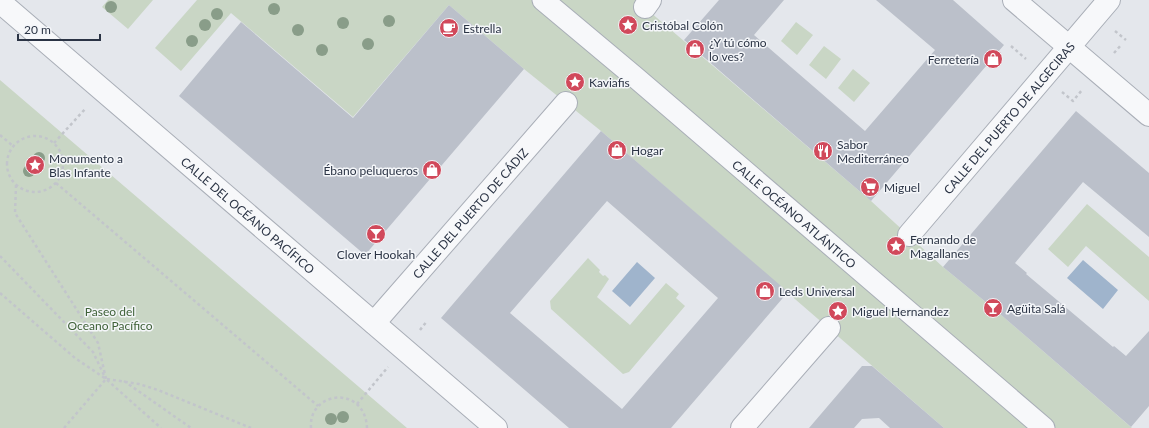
<svg xmlns="http://www.w3.org/2000/svg" width="1149" height="428" font-family="Lato,sans-serif">
  <rect width="100%" height="100%" fill="#e4e7ec"/>
  <path fill="#c9d6c5" d="M108 0H153L128 29 102 7Z
    M197 0H636L871 201 943 267 993 308 1132 428H944L601 131 524 69 449 5 353 117 231 13 181 71 155 48Z
    M796 22 813 35 797 55 781 41Z
    M824 46 841 59 826 79 809 65Z
    M853 69 870 83 854 102 838 88Z
    M0 80 407 428H0Z
    M1087 204 1149 257V301L1086 246 1068 267 1048 249Z
    M588 258 600 270 599 272 603 276 605 275 609 279 597 297 630 325 666 283 679 294 676 298 685 306 629 372 623 374 551 309 550 301Z"/>
  <path fill="#9fb4cc" d="M1083 260 1118 290 1103 309 1067 278Z
    M637 262 655 278 630 307 612 291Z"/>
  <path fill="#bbc0ca" fill-rule="evenodd" d="M719 0H784L754 35 865 131 935 50 876 0H953L1004 45 871 201 684 40Z
    M449 5 524 69 365 255 179 96 241 22 353 118Z
    M1076 111 1149 173V237L1083 182 1015 263 1027 273 1026 274 1113 347 1114 346 1126 356 1149 331V406L1131 427 993 308 943 267Z
    M601 131 788 292 671 428H569L441 318ZM607 201 718 298 622 409 510 313Z
    M862 366H872L944 428H890L879 418 862 419 854 428H809Z"/>
  <g fill="none" stroke-linecap="round" stroke-linejoin="round">
    <defs>
      <g id="pedestrian">
        <path id="s1" d="M543 0 635 77 1044 428"/>
      </g>
      <g id="minor">
        <path d="M1014 0 1149 115"/>
        <path id="s2" d="M0 2 496 428"/>
        <path d="M645 7 650 0"/>
        <path id="s3" d="M909 235 1109 0"/>
        <path id="s4" d="M374 323 566 103"/>
        <path d="M742 428 829 328"/>
      </g>
    </defs>
    <use href="#pedestrian" stroke="#a9aeb7" stroke-width="23"/>
    <use href="#minor" stroke="#a9aeb7" stroke-width="24"/>
    <path stroke="#c2c5cb" stroke-width="2.5" stroke-dasharray="3 3" stroke-linecap="butt" d="M1115 31 1126 40
      M1011 46 1026 59
      M1114 53 1122 44
      M1062 92 1073 101 1082 90
      M0 135 13 146
      M7 164a28 28 0 1 1 56 0a28 28 0 1 1-56 0Z
      M54 143 86 108
      M56 183 318 406
      M16 185 15 213 98 343 106 379
      M0 256 93 352 104 375
      M0 293 75 358 106 379 161 428
      M420 330 427 321
      M107 379 139 384 158 390 251 428
      M124 381 191 428
      M357 404 388 367
      M64 428 106 379
      M311 428C308 391 365 384 367 428"/>
    <use href="#pedestrian" stroke="#f7f8fa" stroke-width="21"/>
    <use href="#minor" stroke="#f7f8fa" stroke-width="22"/>
  </g>
  <g fill="#899d89">
    <circle cx="111" cy="7" r="6"/>
    <circle cx="274" cy="9" r="6"/>
    <circle cx="217" cy="14" r="6"/>
    <circle cx="389" cy="21" r="6"/>
    <circle cx="343" cy="23" r="6"/>
    <circle cx="205" cy="25" r="6"/>
    <circle cx="298" cy="30" r="6"/>
    <circle cx="192" cy="41" r="6"/>
    <circle cx="368" cy="44" r="6"/>
    <circle cx="322" cy="50" r="6"/>
    <circle cx="39" cy="158" r="6"/>
    <circle cx="29" cy="171" r="6"/>
    <circle cx="343" cy="417" r="6"/>
    <circle cx="331" cy="419" r="6"/>
  </g>
  <defs>
    <symbol id="sight-disc" viewBox="-11 -11 22 22"><circle r="9.5" fill="#d1495b" stroke="#f4f6f9"/><path d="M0-6L1.8-2.2L6-1.7L2.9 1.2L3.7 5.4L0 3.3L-3.7 5.4L-2.9 1.2L-6-1.7L-1.8-2.2Z" fill="#fff"/></symbol>
    <symbol id="cafe-disc" viewBox="-11 -11 22 22"><circle r="9.5" fill="#d1495b" stroke="#f4f6f9"/><path d="M-5.5-4.5H6V0H3Q3 3.5 0 3.5H-2.5Q-5.5 3.5-5.5 0ZM3-3.2v2h1.7v-2ZM-6 4.5H4V6H-6Z" fill="#fff"/></symbol>
    <symbol id="shop-disc" viewBox="-11 -11 22 22"><circle r="9.5" fill="#d1495b" stroke="#f4f6f9"/><path d="M-5-2.5h2.3a2.7 3.5 0 0 1 5.4 0H5L5.5 6h-11ZM-1.5-2.5h3a1.5 2.3 0 0 0-3 0Z" fill="#fff"/></symbol>
    <symbol id="restaurant-disc" viewBox="-11 -11 22 22"><circle r="9.5" fill="#d1495b" stroke="#f4f6f9"/><path d="M-5-6h1v4h1v-4h1v4h1v-4h1v5L-1.5 .5V6h-2V.5L-5-1ZM5-6V6H3V1.5H1.5Q1.5-4 5-6Z" fill="#fff"/></symbol>
    <symbol id="supermarket-disc" viewBox="-11 -11 22 22"><circle r="9.5" fill="#d1495b" stroke="#f4f6f9"/><path d="M-6-5.5h2.5l.6 2H6L4.5 2H-2.5L-4.4-4H-6ZM-1.5 3.2a1.3 1.3 0 1 0 .1 0ZM3 3.2a1.3 1.3 0 1 0 .1 0Z" fill="#fff"/></symbol>
    <symbol id="bar-disc" viewBox="-11 -11 22 22"><circle r="9.5" fill="#d1495b" stroke="#f4f6f9"/><path d="M-6-5H6L.8 .8V4.5H3.5V6h-7V4.5H-.8V.8Z" fill="#fff"/></symbol>
  </defs>
  <g fill-rule="evenodd">
    <use href="#sight-disc" x="617" y="14" width="22" height="22"/>
    <use href="#cafe-disc" x="438" y="17" width="22" height="22"/>
    <use href="#shop-disc" x="684" y="38" width="22" height="22"/>
    <use href="#shop-disc" x="982" y="48" width="22" height="22"/>
    <use href="#sight-disc" x="564" y="71" width="22" height="22"/>
    <use href="#shop-disc" x="606" y="139" width="22" height="22"/>
    <use href="#restaurant-disc" x="812" y="140" width="22" height="22"/>
    <use href="#sight-disc" x="24" y="154" width="22" height="22"/>
    <use href="#shop-disc" x="421" y="159" width="22" height="22"/>
    <use href="#supermarket-disc" x="859" y="176" width="22" height="22"/>
    <use href="#bar-disc" x="365" y="223" width="22" height="22"/>
    <use href="#sight-disc" x="885" y="235" width="22" height="22"/>
    <use href="#shop-disc" x="754" y="280" width="22" height="22"/>
    <use href="#bar-disc" x="982" y="297" width="22" height="22"/>
    <use href="#sight-disc" x="827" y="300" width="22" height="22"/>
  </g>
  <g text-anchor="middle" dominant-baseline="central" stroke-width="3" stroke-linejoin="round" paint-order="stroke">
    <g font-size="12" fill="#2b3445" stroke="#f4f6f9" text-anchor="start">
      <text x="642" y="25">Cristóbal Colón</text>
      <text x="463" y="28">Estrella</text>
      <text x="709" y="42">¿Y tú cómo<tspan x="709" dy="14">lo ves?</tspan></text>
      <text x="979" y="59" text-anchor="end">Ferretería</text>
      <text x="589" y="82">Kaviafis</text>
      <text x="837" y="144">Sabor<tspan x="837" dy="14">Mediterráneo</tspan></text>
      <text x="631" y="150">Hogar</text>
      <text x="49" y="158">Monumento a<tspan x="49" dy="14">Blas Infante</tspan></text>
      <text x="418" y="170" text-anchor="end">Ébano peluqueros</text>
      <text x="884" y="187">Miguel</text>
      <text x="910" y="239">Fernando de<tspan x="910" dy="14">Magallanes</tspan></text>
      <text x="376" y="254" text-anchor="middle">Clover Hookah</text>
      <text x="779" y="291">Leds Universal</text>
      <text x="1007" y="308">Agüita Salá</text>
      <text x="852" y="311">Miguel Hernandez</text>
    </g>
    <g font-size="12" fill="#2b3445" stroke="#f4f6f9">
      <text stroke="none"><textPath href="#s3" startOffset="154">CALLE DEL PUERTO DE ALGECIRAS</textPath></text>
      <text stroke="none"><textPath href="#s4" startOffset="146">CALLE DEL PUERTO DE CÁDIZ</textPath></text>
      <text stroke="none"><textPath href="#s1" startOffset="330">CALLE OCÉANO ATLÁNTICO</textPath></text>
      <text stroke="none"><textPath href="#s2" startOffset="327">CALLE DEL OCÉANO PACÍFICO</textPath></text>
    </g>
    <g font-size="12" fill="#3f6138" stroke="#f4f6f9">
      <text x="110" y="311">Paseo del<tspan x="110" dy="14">Oceano Pacífico</tspan></text>
    </g>
  </g>
  <path d="M18 34v6h82v-6" fill="none" stroke="#2b3445" stroke-width="2"/>
  <text x="24" y="34" font-size="12" fill="#2b3445" stroke="#f4f6f9" stroke-width="3" paint-order="stroke">20 m</text>
</svg>
